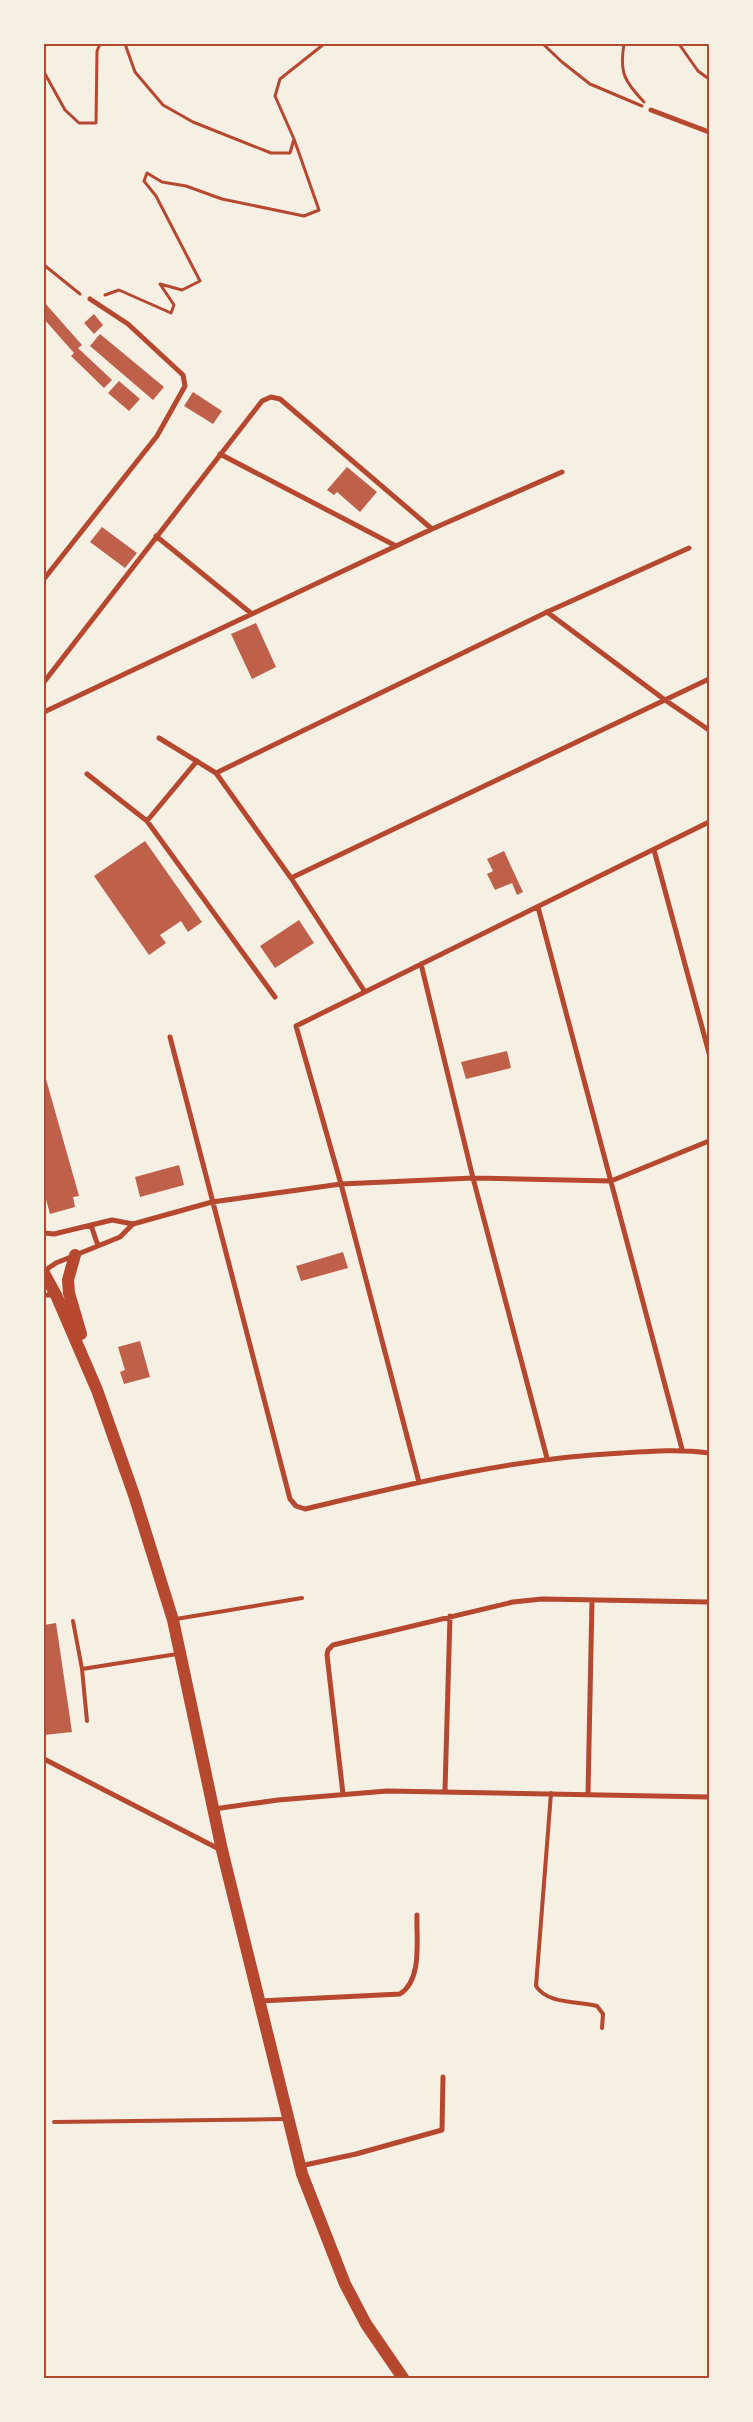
<svg xmlns="http://www.w3.org/2000/svg" width="753" height="2422" font-family="Mulish,sans-serif">
  <rect width="100%" height="100%" fill="#f6efe4"/>
  <path fill="#bf614a" d="M44 302 82 345 78 348 112 380 104 388 71 356 74 353 44 319Z
    M94 314 103 325 94 334 84 323Z
    M100 334 164 387 153 400 90 346Z
    M119 381 140 399 129 411 108 393Z
    M193 392 222 411 213 424 184 406Z
    M347 467 377 492 360 512 337 492 334 495 327 490Z
    M102 527 137 553 125 568 90 542Z
    M256 623 276 667 252 679 231 634Z
    M145 841 202 922 188 932 181 921 160 935 166 943 149 955 94 876Z
    M504 851 523 892 517 895 512 883 495 890 487 874 493 871 487 859Z
    M299 920 314 943 275 968 260 946Z
    M507 1051 511 1068 466 1079 461 1062Z
    M44 1072 79 1196 73 1197 75 1207 50 1214 44 1192Z
    M179 1165 184 1185 140 1197 135 1177Z
    M343 1252 348 1268 301 1281 296 1266Z
    M140 1341 150 1377 124 1384 120 1372 125 1370 118 1347Z
    M56 1623 72 1732 44 1735V1625Z"/>
  <g fill="none" stroke-linecap="round" stroke-linejoin="round">
    <path stroke="#b5482f" stroke-width="3" d="M125 44 135 72 163 105 193 122 271 153H290L294 139 275 96 280 79 324 44
      M543 44 562 62 590 84 642 106
      M624 44C619 73 625 82 644 102
      M679 44 698 71 709 79
      M44 72 65 110 79 123H96L97 51 100 44
      M44 265 80 294
      M105 295 119 290 171 313 174 305 160 284 182 290 200 281 156 196 144 181 147 173 162 182 186 186 222 199 304 216 319 210 294 139"/>
    <path stroke="#b5482f" stroke-width="4" d="M176 1619 302 1598
      M73 1621 82 1669 177 1654
      M82 1669 87 1721
      M551 1793 536 1986C547 2004 577 2001 597 2006L603 2014 602 2028
      M54 2122 285 2119"/>
    <path stroke="#b5482f" stroke-width="5" d="M651 110 709 132
      M220 454 396 546
      M156 536 252 614
      M44 579 157 436 185 386 183 375 128 324 90 299
      M547 612 665 700 709 730
      M44 682 262 401 271 397 280 399 432 529
      M44 712 432 529 562 472
      M159 738 216 773 291 878 365 992
      M216 773 547 612 689 548
      M87 774 147 821 275 997
      M147 821 197 761
      M654 850 709 1053
      M291 878 709 679
      M538 907 682 1449
      M421 964 473 1178 547 1458
      M170 1037 290 1499 296 1506 305 1509C409 1484 514 1458 622 1453 652 1451 680 1449 709 1453
      M91 1225 98 1246
      M44 1233 54 1234 112 1220 133 1224 212 1202 341 1184 473 1178 611 1181 709 1141
      M44 1271 56 1263 120 1237 133 1224
      M44 1295H56
      M419 1482 341 1184 296 1026 709 822
      M44 1759 219 1849
      M445 1790 450 1616
      M343 1794 327 1655 328 1650 333 1645 513 1602 542 1599 709 1602
      M588 1794 592 1600
      M214 1809 278 1800 387 1791 709 1797
      M260 2001 400 1994C423 1979 416 1939 417 1915
      M300 2166 356 2154 442 2130 443 2077"/>
    <path stroke="#b5482f" stroke-width="12" d="M75 1255 68 1280 69 1293 81 1334
      M44 1273 56 1295 97 1390 134 1495 173 1620 222 1850 302 2174 345 2284 366 2324 403 2378"/>
  </g>
  <rect width="753" height="2422" fill="none" stroke="#f6efe4" stroke-width="90"/>
  <rect x="45" y="45" width="663" height="2332" fill="none" stroke="#b5482f" stroke-width="2"/>
</svg>
